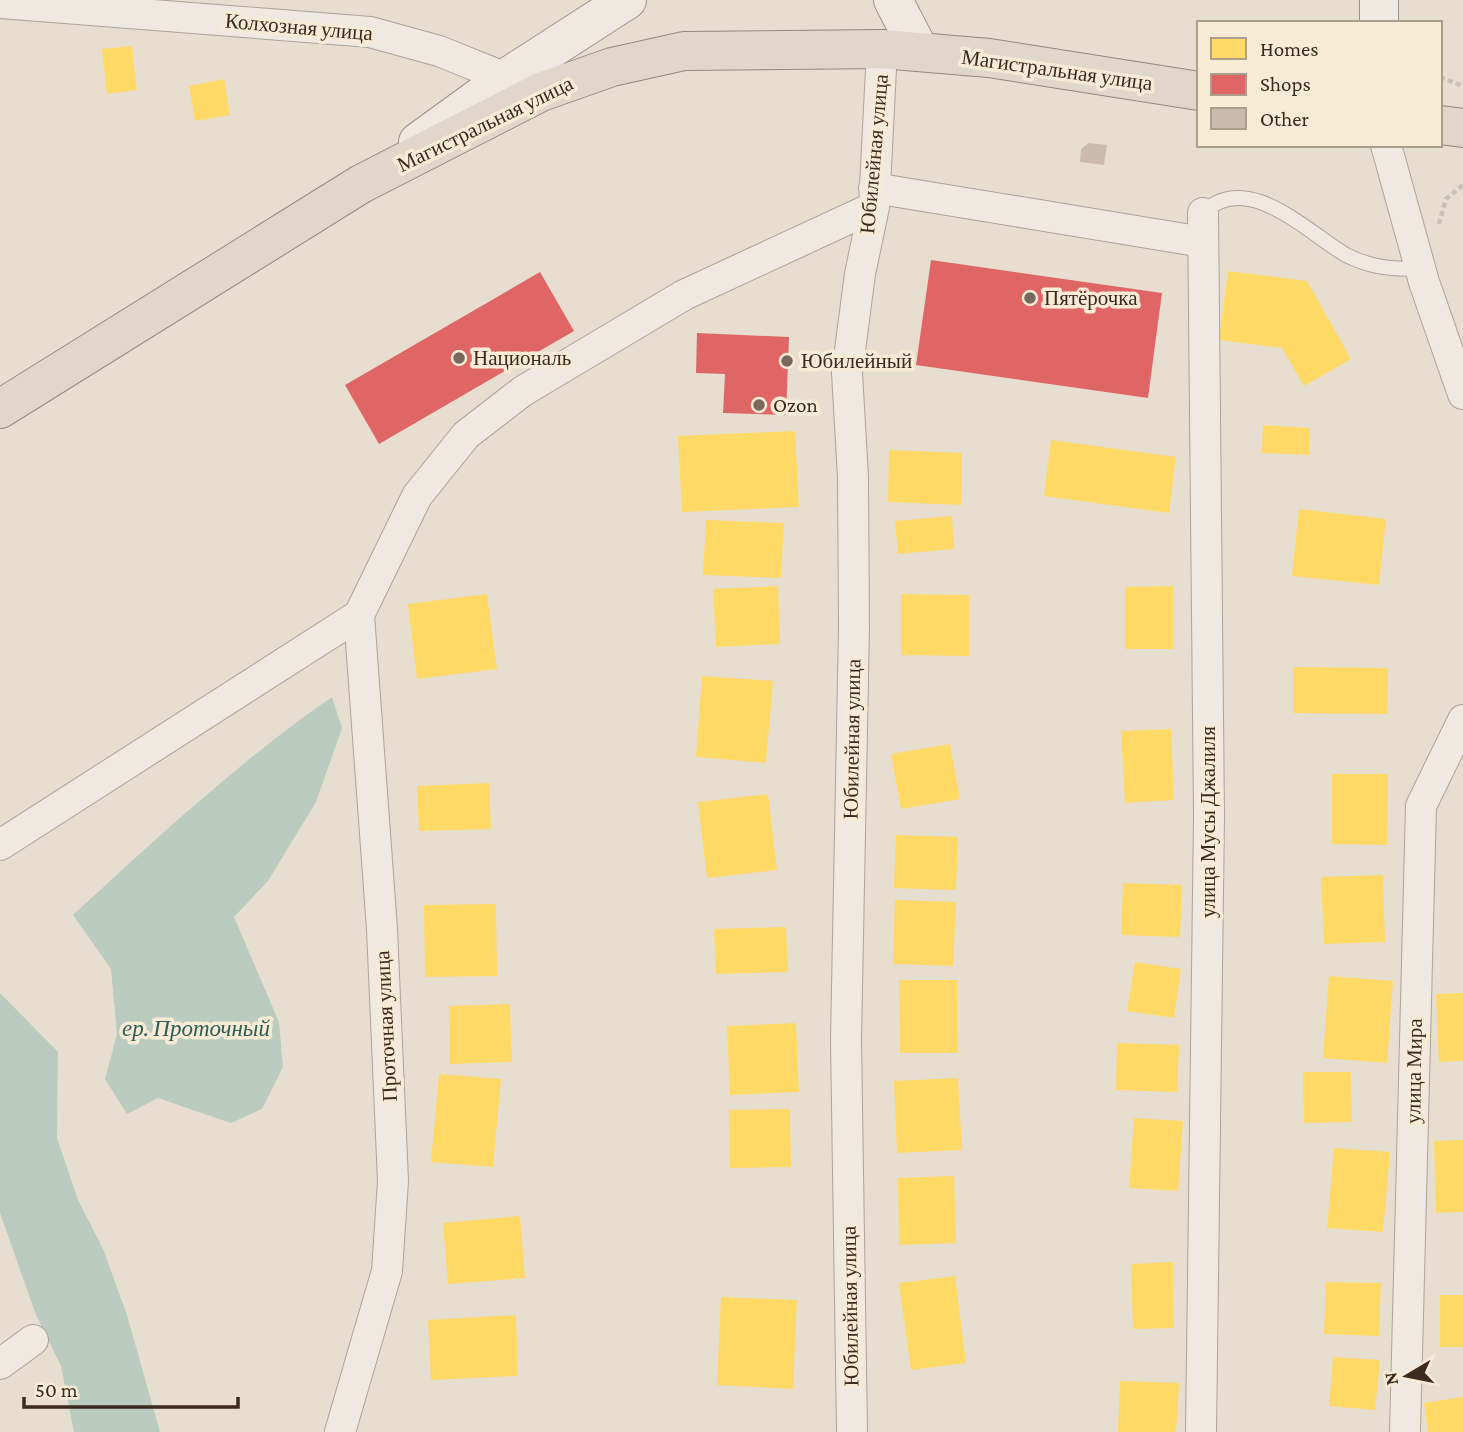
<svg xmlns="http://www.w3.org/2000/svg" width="1463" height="1432" font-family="'Crimson Pro',serif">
  <rect width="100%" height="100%" fill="#e7decf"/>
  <path fill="#baccc0" d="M332 697 342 728 316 802 268 881 234 917 279 1022 283 1067 262 1109 231 1123 158 1098 127 1114 105 1079 117 1034 111 969 73 915C156 839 238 762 332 697Z
    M0 993 58 1052 57 1138 78 1200 103 1249 127 1315 160 1432H74L61 1366 36 1315 0 1213Z"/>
  <path fill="#ffd966" d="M132 46 137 90 107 94 102 49Z
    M224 79 230 115 195 121 189 86Z
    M1228 271 1307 281 1351 359 1304 386 1282 348 1219 340Z
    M1263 425 1310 428 1309 455 1262 453Z
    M795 431 799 507 682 512 678 436Z
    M1051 440 1176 457 1169 513 1044 496Z
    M889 450 962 453 961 505 888 502Z
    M1299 509 1386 519 1379 585 1292 576Z
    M952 516 954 549 898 554 895 521Z
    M706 520 784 523 781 578 703 575Z
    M778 586 780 644 716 647 713 589Z
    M1173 586V649H1125V587Z
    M487 594 497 669 417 679 408 604Z
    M901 594 969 595V656L901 655Z
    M1293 667 1388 668 1387 714 1293 713Z
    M702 676 773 681 766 763 696 757Z
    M1171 729 1174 800 1125 803 1121 731Z
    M950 744 960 799 901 809 891 754Z
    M1332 774H1388L1387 845 1332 844Z
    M489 783 491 829 419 831 417 786Z
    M768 794 777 870 707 878 698 802Z
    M896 835 958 837 956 890 894 888Z
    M1383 875 1385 942 1324 944 1321 877Z
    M1123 883 1182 885 1180 937 1121 935Z
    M895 900 956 902 953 966 893 964Z
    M496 904 497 976 425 977 424 905Z
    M786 927 788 972 716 974 714 929Z
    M1135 962 1181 969 1174 1018 1127 1011Z
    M1329 976 1393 981 1387 1063 1323 1058Z
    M899 980H957L958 1053H900Z
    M1463 993V1061L1439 1062 1436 994Z
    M510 1004 512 1062 450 1064 449 1006Z
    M796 1023 799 1092 730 1095 727 1026Z
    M1117 1043 1179 1045 1177 1092 1116 1090Z
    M1303 1072H1351L1352 1122 1304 1123Z
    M439 1074 501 1079 493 1167 431 1162Z
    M958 1078 962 1150 897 1153 894 1081Z
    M790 1109 791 1167 730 1168 729 1110Z
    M1134 1118 1183 1121 1178 1191 1129 1188Z
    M1463 1140V1212L1436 1213 1434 1141Z
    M1334 1148 1390 1152 1383 1232 1327 1228Z
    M954 1176 956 1243 899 1245 898 1178Z
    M520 1216 525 1278 448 1284 443 1223Z
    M1173 1262 1174 1328 1133 1329 1131 1264Z
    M955 1276 966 1363 911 1370 899 1283Z
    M1326 1282 1381 1283 1379 1336 1324 1334Z
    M1440 1295H1463V1347H1440Z
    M721 1297 797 1300 793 1389 717 1385Z
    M516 1315 518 1376 431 1380 428 1320Z
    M1333 1357 1380 1360 1375 1410 1329 1406Z
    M1120 1381 1179 1383 1176 1432H1118Z
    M1463 1397V1432H1428L1424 1403Z"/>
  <path fill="#e06666" d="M931 260 1162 293 1148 398 916 365Z
    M540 272 574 331 379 444 345 385Z
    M697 333 789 337 786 415 723 413 725 374 696 373Z"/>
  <path fill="#cbbbaf" d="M1089 143 1107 145 1104 165 1080 162 1081 149Z"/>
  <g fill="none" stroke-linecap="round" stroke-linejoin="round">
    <defs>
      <path id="service" d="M1203 213C1247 169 1308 233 1346 255 1371 268 1393 269 1420 269"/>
      <path id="minor" d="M0 3 370 32 439 51 506 78
        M1386 145 1424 282 1463 394
        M874 188 1203 242
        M0 845 359 615 417 496 466 435 523 391 684 295 874 207
        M0 1364 33 1340
        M340 1432 387 1271 393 1181 382 929 359 615
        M852 1432 846 1040 854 627 853 477 847 373 860 274 874 207 882 49
        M1201 1432 1209 816 1203 213
        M1405 1432 1421 806 1463 720"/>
      <path id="secondary" d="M893 0 920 52
        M1379 23V0
        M418 142 506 78 627 0"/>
      <path id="trunk" d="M1440 125 1463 128
        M0 409 361 184 541 92 612 67 684 51 882 49 989 58 1199 91"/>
    </defs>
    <use href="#service" stroke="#aca397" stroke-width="16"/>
    <use href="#minor" stroke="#aca397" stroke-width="32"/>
    <use href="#secondary" stroke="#9c9388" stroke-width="40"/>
    <use href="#trunk" stroke="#92897f" stroke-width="40"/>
    <path stroke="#c8c0b7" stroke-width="4.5" stroke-dasharray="5 3.5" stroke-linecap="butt" d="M1440 77 1463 86
      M1439 224 1446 199 1463 185"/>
    <use href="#service" stroke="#efe9e1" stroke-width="14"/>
    <use href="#minor" stroke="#efe9e1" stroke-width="30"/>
    <use href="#secondary" stroke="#efe9e1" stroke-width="38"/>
    <use href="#trunk" stroke="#e0d6c9" stroke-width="38"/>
  </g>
  <g fill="#78695c" stroke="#f8ebd5" stroke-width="2.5">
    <circle cx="1030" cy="298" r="7"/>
    <circle cx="459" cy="358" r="7"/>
    <circle cx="787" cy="361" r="7"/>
    <circle cx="759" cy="405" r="7"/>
  </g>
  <g text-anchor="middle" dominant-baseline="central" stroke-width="7" stroke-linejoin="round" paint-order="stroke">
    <g font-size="21" fill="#3c2a1e" stroke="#f8ebd5">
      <text transform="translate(299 27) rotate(5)">Колхозная улица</text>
      <text transform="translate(1057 70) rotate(8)">Магистральная улица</text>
      <text transform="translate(485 124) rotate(-26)">Магистральная улица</text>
      <text transform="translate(874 154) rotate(-85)">Юбилейная улица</text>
      <text transform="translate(852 739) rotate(-89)">Юбилейная улица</text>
      <text transform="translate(1208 822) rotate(-90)">улица Мусы Джалиля</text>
      <text transform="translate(386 1026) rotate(-93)">Проточная улица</text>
      <text transform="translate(1414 1071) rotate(-89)">улица Мира</text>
      <text transform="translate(850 1306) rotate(-91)">Юбилейная улица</text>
    </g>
    <g font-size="21" fill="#3c2a1e" stroke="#f8ebd5" text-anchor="start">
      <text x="1044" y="298">Пятёрочка</text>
      <text x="473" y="358">Националь</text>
      <text x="801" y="361">Юбилейный</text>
      <text x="773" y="405">Ozon</text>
    </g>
    <g font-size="23" font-style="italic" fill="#2d5d56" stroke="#f8ebd5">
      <text x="196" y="1028">ер. Проточный</text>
    </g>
  </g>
  <rect x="1197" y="21" width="245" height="126" fill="#f8ebd5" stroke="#ad9e8c" stroke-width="2"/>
  <rect x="1211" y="38" width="35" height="21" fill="#ffd966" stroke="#ad9e8c" stroke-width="2"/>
  <text x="1260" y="56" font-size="21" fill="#3c2a1e">Homes</text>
  <rect x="1211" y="74" width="35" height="21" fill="#e06666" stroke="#ad9e8c" stroke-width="2"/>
  <text x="1260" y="91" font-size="21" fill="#3c2a1e">Shops</text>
  <rect x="1211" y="108" width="35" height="21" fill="#cbbbaf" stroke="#ad9e8c" stroke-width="2"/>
  <text x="1260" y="126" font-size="21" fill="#3c2a1e">Other</text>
  <g transform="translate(1407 1376) rotate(260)" stroke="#f8ebd5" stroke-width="5" paint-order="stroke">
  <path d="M0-5L12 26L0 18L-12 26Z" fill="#3c2a1e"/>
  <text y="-10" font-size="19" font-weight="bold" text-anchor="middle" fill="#3c2a1e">N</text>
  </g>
  <path d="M24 1397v10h214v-10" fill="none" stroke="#3c2a1e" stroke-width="3.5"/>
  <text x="35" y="1397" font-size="21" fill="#3c2a1e" stroke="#f8ebd5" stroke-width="5" paint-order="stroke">50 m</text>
</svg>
